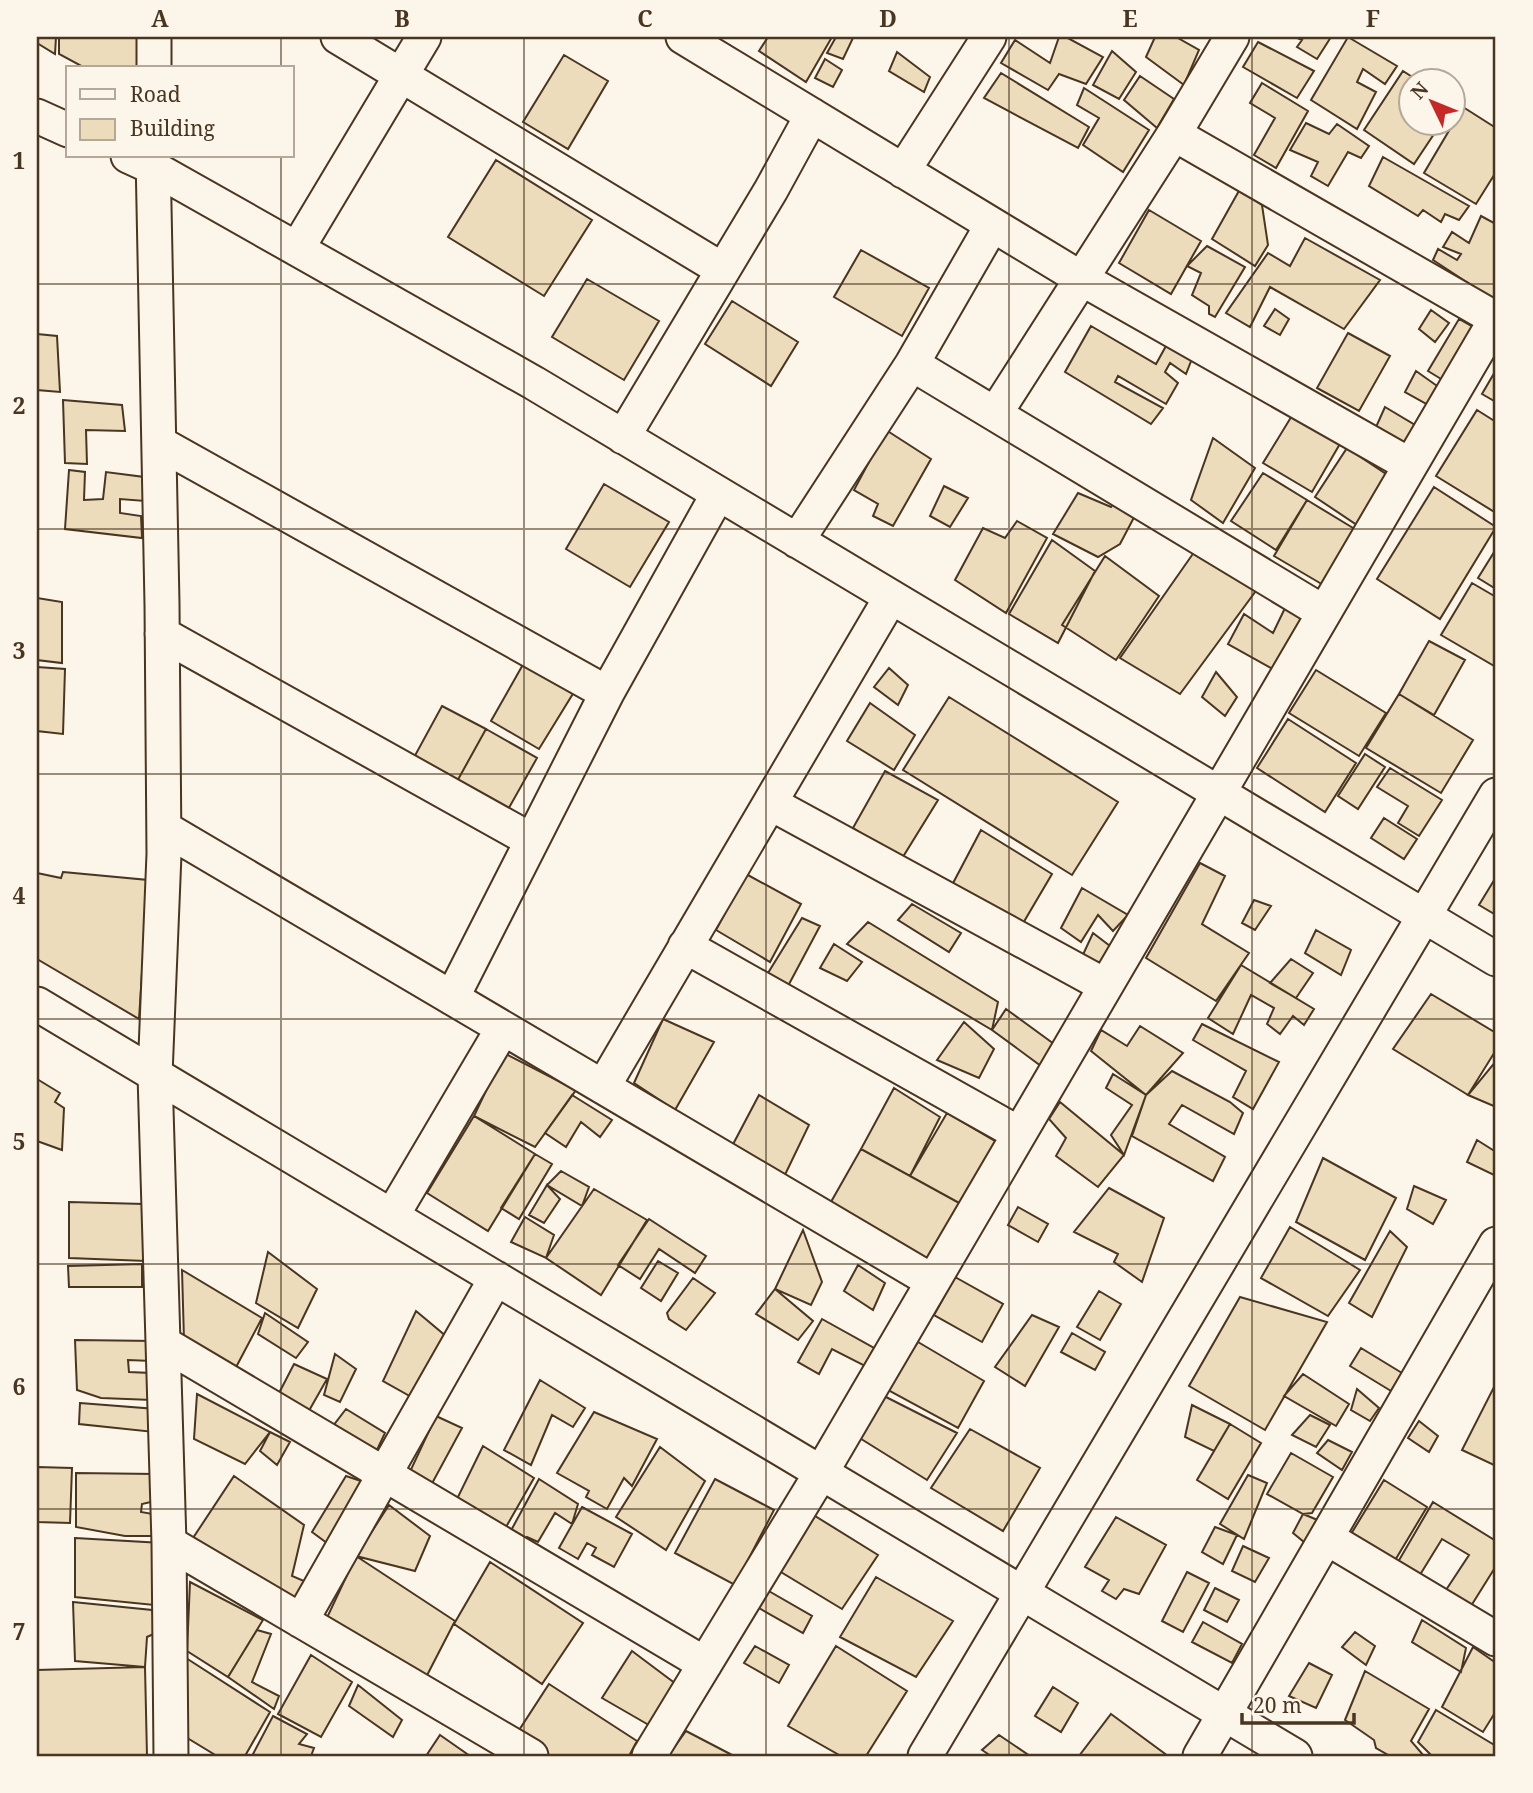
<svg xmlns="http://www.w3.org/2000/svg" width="1533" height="1793" font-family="'Noto Serif',serif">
  <rect width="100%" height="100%" fill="#fbf6e9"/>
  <path fill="#ecdcbc" stroke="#4a3520" stroke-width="2" d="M37 37H56L55 54 37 43Z
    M59 37H138V68H85L59 54Z
    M768 37H832L806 82 759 51Z
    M836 37 853 38 843 59 827 53Z
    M1059 37H1066L1103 57 1086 84 1059 74 1048 90 1001 63 1015 40 1050 63Z
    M1155 37H1176L1199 50 1184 85 1146 57Z
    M1295 37H1331L1317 59 1297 47 1302 40Z
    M1348 37 1397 66 1385 84 1363 69 1357 82 1376 92 1357 129 1311 100Z
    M1258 42 1314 71 1297 98 1243 67Z
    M1112 51 1136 72 1119 99 1093 85Z
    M897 52 930 77 924 92 889 71Z
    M564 55 608 81 568 149 523 122Z
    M825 59 842 70 833 87 815 78Z
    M1403 71 1417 80H1410V122H1442L1414 164 1364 130Z
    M1001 73 1089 127 1078 148 984 98Z
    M1140 76 1174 99 1157 128 1124 100Z
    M1262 83 1308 111 1276 168 1254 155 1275 118 1250 103Z
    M1084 88 1149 130 1123 172 1083 145 1099 118 1077 105Z
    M1463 107 1496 128V172L1476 204 1424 173Z
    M1306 123 1329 134 1337 124 1369 146 1361 158 1348 152 1328 186 1311 176 1318 162 1290 150Z
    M1383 157 1469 206 1459 220 1445 214 1441 222 1423 210 1418 216 1369 186Z
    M496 160 592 220 544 296 448 237Z
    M1240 189 1262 205 1268 245 1255 266 1212 239Z
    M1149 210 1201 241 1171 294 1119 263Z
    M1481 216 1496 224 1494 300 1433 260 1438 249 1457 260 1461 254 1443 247 1452 232 1469 243Z
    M1305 238 1380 280 1344 329 1270 287 1250 327 1226 313 1268 253 1290 266Z
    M1207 246 1245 267 1215 317 1209 314V306L1192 295 1201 273 1187 266Z
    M861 250 929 288 902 336 834 297Z
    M587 279 659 321 624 380 552 337Z
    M732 301 798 342 771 386 705 344Z
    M1275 309 1289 319 1280 335 1264 326Z
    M1431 310 1449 323 1435 342 1419 329Z
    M1459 319 1480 331 1446 382 1428 371Z
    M1091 326 1156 364 1171 337 1195 351 1186 374 1170 363 1165 372 1178 383 1166 404 1118 376 1115 382 1163 408 1151 424 1065 372Z
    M1348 333 1390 356 1359 411 1317 388Z
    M37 334 57 336 60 392 37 390Z
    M1496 370V402L1482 394Z
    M1416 371 1440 388 1432 407 1405 392Z
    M63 400 122 405 125 431 86 430 87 464 65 463Z
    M1385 407 1415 425 1407 444 1376 427Z
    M1477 410 1496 422V513L1436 476Z
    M1293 414 1341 442 1312 492 1263 463Z
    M886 430 931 459 893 526 873 516 878 504 854 490Z
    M1213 438 1255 468 1223 523 1191 500Z
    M1347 448 1392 478 1360 527 1315 497Z
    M69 470 85 472 84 500 103 499 106 472 144 477 145 501 120 499V513L141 516 142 538 65 529Z
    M1263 473 1307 500 1276 550 1231 521Z
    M604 484 669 522 630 587 566 549Z
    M944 486 968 498 950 527 930 516Z
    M1434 487 1496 527 1440 619 1377 579Z
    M1078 493 1111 507 1119 495 1140 506 1120 544 1098 557 1053 534Z
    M1307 500 1358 531 1325 586 1274 556Z
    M1017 521 1047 538 1006 613 955 580 983 528 1005 538Z
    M1052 540 1095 571 1058 643 1009 614Z
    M1197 548 1258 588 1180 694 1120 658Z
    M1496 549V589L1478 578Z
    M1105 556 1159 596 1116 660 1062 625Z
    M1472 583 1496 597V667L1441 635Z
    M37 598 62 602V663L37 660Z
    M1286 606 1310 621 1278 672 1228 644 1244 614 1273 633Z
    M1429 641 1465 660 1434 715 1399 694Z
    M525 661 574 692 539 749 491 721Z
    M37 667 65 669 63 734 37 731Z
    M889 668 908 685 898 705 874 687Z
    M1316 670 1386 713 1359 756 1289 713Z
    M1216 672 1237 697 1225 716 1202 697Z
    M1399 694 1473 740 1441 793 1366 748Z
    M949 697 1118 802 1072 875 903 770Z
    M870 703 915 735 894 770 847 741Z
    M442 706 486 729 455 785 412 761Z
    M1288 719 1356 763 1325 812 1257 768Z
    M486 729 537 758 506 813 455 785Z
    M1365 754 1385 767 1358 809 1338 796Z
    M1390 768 1442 800 1419 836 1398 823 1408 806 1377 787Z
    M885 771 938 800 901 860 853 828Z
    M1384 818 1417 839 1404 859 1371 838Z
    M981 830 1052 874 1019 930 951 887Z
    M1200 863 1225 876 1202 924 1249 953 1216 1001 1146 958Z
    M63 872 148 880 139 1019 37 959V873L61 878Z
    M746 874 801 904 770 962 716 930Z
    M1496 877V915L1479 905Z
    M1082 888 1128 915 1113 931 1098 915 1081 942 1061 928Z
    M1254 900 1271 906 1255 930 1242 923Z
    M912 904 961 933 949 952 898 920Z
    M802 918 820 926 788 986 768 973Z
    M868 922 998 1002 992 1030 847 944Z
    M1316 930 1351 950 1341 975 1305 953Z
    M1093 933 1110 946 1099 965 1080 961Z
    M834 944 862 962 847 981 820 968Z
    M1291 959 1313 973 1296 998 1270 983Z
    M1241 965 1314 1009 1304 1025 1293 1016 1280 1034 1267 1024 1274 1008 1251 995 1233 1034 1208 1018Z
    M1431 994 1496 1033V1050L1468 1095 1393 1049Z
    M1006 1009 1054 1044 1041 1066 992 1030Z
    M663 1019 714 1042 675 1110 634 1083Z
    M964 1022 994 1049 979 1078 937 1060Z
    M1202 1024 1279 1062 1253 1109 1233 1097 1246 1071 1193 1040Z
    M1140 1026 1183 1053 1146 1095 1091 1051 1101 1030 1127 1046Z
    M504 1053 576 1090 535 1147 474 1116Z
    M1496 1061V1107L1468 1095Z
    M1172 1071 1230 1102 1243 1113 1234 1134 1182 1105 1169 1124 1225 1157 1213 1181 1132 1136 1146 1095Z
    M1113 1074 1146 1095 1124 1155 1111 1135 1132 1105 1106 1088Z
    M37 1079 60 1093 55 1102 64 1108 62 1150 37 1141Z
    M894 1088 940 1117 910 1176 861 1149Z
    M572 1095 612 1120 600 1137 581 1122 566 1147 545 1133Z
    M759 1095 809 1125 781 1183 730 1150Z
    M1060 1102 1124 1155 1098 1187 1056 1156 1066 1138 1049 1119Z
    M947 1113 1000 1144 961 1204 910 1176Z
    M474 1116 535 1154 488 1231 427 1193Z
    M1477 1140 1496 1152V1176L1467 1162Z
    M861 1149 961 1204 929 1268 827 1209Z
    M535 1154 552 1164 519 1219 501 1208Z
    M1323 1158 1396 1198 1365 1260 1296 1222Z
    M561 1171 589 1187 582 1206 547 1185Z
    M547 1185 560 1199 544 1223 529 1215Z
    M1414 1186 1446 1200 1433 1224 1407 1209Z
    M1109 1188 1164 1218 1142 1282 1114 1262 1118 1254 1074 1232Z
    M594 1189 647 1220 601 1295 546 1258Z
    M69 1202 144 1204 146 1261 69 1258Z
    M1018 1207 1048 1224 1038 1242 1008 1225Z
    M525 1217 554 1235 546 1258 511 1242Z
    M649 1219 706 1256 695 1273 659 1249 640 1279 618 1265Z
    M1290 1227 1360 1270 1328 1316 1261 1278Z
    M803 1230 822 1282 811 1305 775 1289Z
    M1390 1231 1407 1247 1372 1317 1349 1303Z
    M268 1252 317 1289 298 1328 256 1303Z
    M658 1261 678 1273 661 1301 641 1288Z
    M142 1264V1287H69L68 1266Z
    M858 1265 885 1283 873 1310 844 1291Z
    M182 1270 262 1318 234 1371 184 1340Z
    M955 1277 1003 1304 982 1342 934 1315Z
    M693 1278 715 1293 686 1330 669 1319 667 1313Z
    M775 1289 813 1321 798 1340 756 1314Z
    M1099 1291 1121 1304 1100 1340 1077 1327Z
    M1240 1297 1327 1322 1265 1430 1189 1386Z
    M416 1311 453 1342 415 1399 383 1381Z
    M265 1313 308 1342 296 1358 258 1334Z
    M1032 1315 1059 1327 1025 1386 995 1367Z
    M822 1319 874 1348 865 1366 832 1349 819 1374 798 1362Z
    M1072 1333 1105 1352 1095 1370 1061 1352Z
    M75 1340 155 1341 152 1361 128 1360 129 1372 151 1373 152 1400 101 1398 77 1390Z
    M918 1342 984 1381 958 1428 886 1389Z
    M1361 1348 1402 1373 1391 1391 1350 1366Z
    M335 1354 356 1369 340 1402 324 1395Z
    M294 1364 327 1379 306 1416 277 1397Z
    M1303 1374 1349 1404 1336 1426 1284 1396Z
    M540 1380 585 1408 573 1427 552 1415 531 1465 504 1450Z
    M1494 1387 1496 1388V1466L1462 1450Z
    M1357 1389 1379 1408 1370 1421 1351 1410Z
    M197 1394 270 1432 245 1464 194 1439Z
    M884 1396 957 1433 927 1480 858 1437Z
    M80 1403 156 1409 154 1432 79 1424Z
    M1192 1405 1230 1424 1214 1451 1185 1437Z
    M346 1409 385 1433 376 1452 330 1430Z
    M594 1412 657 1439 632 1486 624 1478 607 1509 586 1497 589 1491 557 1473Z
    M1310 1415 1330 1425 1316 1447 1292 1435Z
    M436 1416 462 1428 429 1489 407 1478Z
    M1419 1421 1438 1436 1429 1452 1408 1438Z
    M1230 1424 1261 1443 1228 1499 1197 1480Z
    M970 1429 1040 1468 1003 1531 931 1488Z
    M270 1432 290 1442 277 1465 260 1451Z
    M1328 1440 1352 1452 1342 1470 1317 1453Z
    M483 1446 534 1478 502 1534 454 1505Z
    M660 1447 705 1481 666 1550 616 1517Z
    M1291 1453 1333 1477 1312 1513 1303 1514 1267 1494Z
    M37 1467 72 1468 70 1523 37 1522Z
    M76 1473 155 1474V1501L142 1504 141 1512 153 1514 156 1536H125L76 1527Z
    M1248 1475 1267 1483 1244 1539 1220 1524Z
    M234 1476 304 1525 292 1576 311 1584 297 1610 191 1541Z
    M346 1476 367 1483 331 1546 312 1532Z
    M539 1479 578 1504 572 1524 555 1513 538 1542 527 1537 521 1544 508 1536Z
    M715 1479 774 1510 735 1585 675 1553Z
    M1384 1480 1427 1507 1394 1562 1351 1534Z
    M1433 1502 1496 1541V1566L1471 1606 1444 1593 1469 1555 1442 1539 1418 1578 1398 1562Z
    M389 1505 430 1536 415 1571 356 1556Z
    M582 1507 632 1534 614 1567 592 1555 596 1548 587 1543 578 1559 559 1548Z
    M807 1511 878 1555 842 1609 766 1563Z
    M1303 1514 1320 1521 1304 1542 1293 1533Z
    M1116 1517 1166 1545 1139 1594 1124 1589 1116 1599 1102 1591 1109 1580 1085 1567Z
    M1215 1527 1237 1535 1223 1564 1202 1552Z
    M75 1538 162 1543 154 1605 75 1597Z
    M1243 1546 1269 1558 1255 1582 1232 1571Z
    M356 1556 455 1621 422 1685 324 1624Z
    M490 1562 583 1623 542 1684 454 1624Z
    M1187 1572 1209 1583 1183 1632 1162 1621Z
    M876 1577 953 1621 916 1677 840 1637Z
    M190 1582 263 1620 228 1677 187 1651Z
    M1215 1588 1239 1600 1227 1622 1204 1610Z
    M767 1590 812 1616 803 1633 757 1607Z
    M73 1602 152 1610 158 1632 147 1637 145 1667 75 1661Z
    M1422 1620 1466 1648 1461 1672 1412 1642Z
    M1203 1622 1242 1644 1232 1663 1192 1642Z
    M257 1630 271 1634 252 1682 279 1696 274 1709 228 1677Z
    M1355 1632 1375 1646 1366 1665 1342 1647Z
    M755 1646 789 1665 779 1683 744 1663Z
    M836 1646 907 1691 866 1756H841L788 1726Z
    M1473 1647 1496 1663V1711L1483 1732 1442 1707Z
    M632 1651 680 1687 654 1728 602 1698Z
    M311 1655 352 1682 321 1737 278 1714Z
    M186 1658 270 1712 245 1756H217L184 1736Z
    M1309 1663 1332 1675 1316 1708 1289 1696Z
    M145 1667 147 1756H37V1670Z
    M1365 1671 1429 1709 1411 1741 1424 1756H1390L1376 1748 1374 1740 1345 1720Z
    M549 1684 637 1741 629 1756H545L514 1738Z
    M358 1685 402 1720 393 1737 349 1706Z
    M1053 1687 1078 1703 1061 1732 1035 1716Z
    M1436 1710 1496 1746V1756H1432L1418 1742Z
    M1111 1714 1168 1756H1079Z
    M273 1716 307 1734 299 1744 314 1748 311 1756H252Z
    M686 1731 734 1756H668Z
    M440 1735 470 1756H426Z
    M999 1735 1030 1756H991L982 1750Z"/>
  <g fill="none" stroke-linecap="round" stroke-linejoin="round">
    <defs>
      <path id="minor" d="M338 37 723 270
        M683 37 1082 279 1410 465
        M154 68V37
        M37 116 68 130
        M1174 134 1496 319
        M128 156 152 167 534 383 1496 959
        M153 156 162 604 164 854 155 1075 169 1543 171 1756
        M903 171 989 37
        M297 249 424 37
        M912 364 1323 612
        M995 414 1174 134 1232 37
        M623 437 771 190 812 115
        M159 443 607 693
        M797 541 912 364 992 225
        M162 634 531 840
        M770 803 1104 985
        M164 828 932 1281
        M685 946 1018 1133
        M452 998 607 693 718 494
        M37 1004 1295 1756
        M603 1087 891 597
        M392 1216 503 1028
        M163 1343 705 1664
        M1327 1538 1496 1639
        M169 1543 531 1756
        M301 1621 496 1278
        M649 1756 821 1473 1496 319
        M925 1756 1496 795
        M1200 1756 1496 1244"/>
    </defs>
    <use href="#minor" stroke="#4a3520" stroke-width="37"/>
    <use href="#minor" stroke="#fbf6e9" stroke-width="33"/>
  </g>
  <path fill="none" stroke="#4a3520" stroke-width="2" stroke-opacity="0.55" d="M281 37V68M524 37V1756M766 37V1756M1009 37V1756M1252 37V1756M281 156V1756M37 284H1496M37 529H1496M37 774H1496M37 1019H1496M37 1264H1496M37 1509H1496"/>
  <rect width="1533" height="1793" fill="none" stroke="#fbf6e9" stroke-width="77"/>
  <rect x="66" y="66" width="228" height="91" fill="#fbf6e9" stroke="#b4a999" stroke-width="2"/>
  <rect x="80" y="89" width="35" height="10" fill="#fbf6e9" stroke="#b4a999" stroke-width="2"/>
  <text x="130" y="102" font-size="21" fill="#4a3520">Road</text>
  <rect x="80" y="119" width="35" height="21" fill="#ecdcbc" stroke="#b4a999" stroke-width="2"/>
  <text x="130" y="136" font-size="21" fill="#4a3520">Building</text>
  <g transform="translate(1432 102) rotate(313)"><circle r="33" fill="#fbf6e9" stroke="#b4a999" stroke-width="2"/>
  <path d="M0-5L12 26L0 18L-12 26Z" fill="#c62828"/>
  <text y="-10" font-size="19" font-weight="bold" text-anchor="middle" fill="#4a3520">N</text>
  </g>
  <path d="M1242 1713v10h112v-10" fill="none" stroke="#4a3520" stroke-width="3.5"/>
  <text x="1253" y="1713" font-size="21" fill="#4a3520" stroke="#fbf6e9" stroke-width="5" paint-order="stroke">20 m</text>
  <rect x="38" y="38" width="1456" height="1717" fill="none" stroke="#4a3520" stroke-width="2.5"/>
  <g font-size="23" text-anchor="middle" font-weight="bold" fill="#4a3520">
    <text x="160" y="27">A</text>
    <text x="402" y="27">B</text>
    <text x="645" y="27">C</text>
    <text x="888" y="27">D</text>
    <text x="1130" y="27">E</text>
    <text x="1373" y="27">F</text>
    <text x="19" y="169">1</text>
    <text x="19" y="414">2</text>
    <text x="19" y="659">3</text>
    <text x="19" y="904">4</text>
    <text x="19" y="1150">5</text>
    <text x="19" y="1395">6</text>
    <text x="19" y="1640">7</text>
  </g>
</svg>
